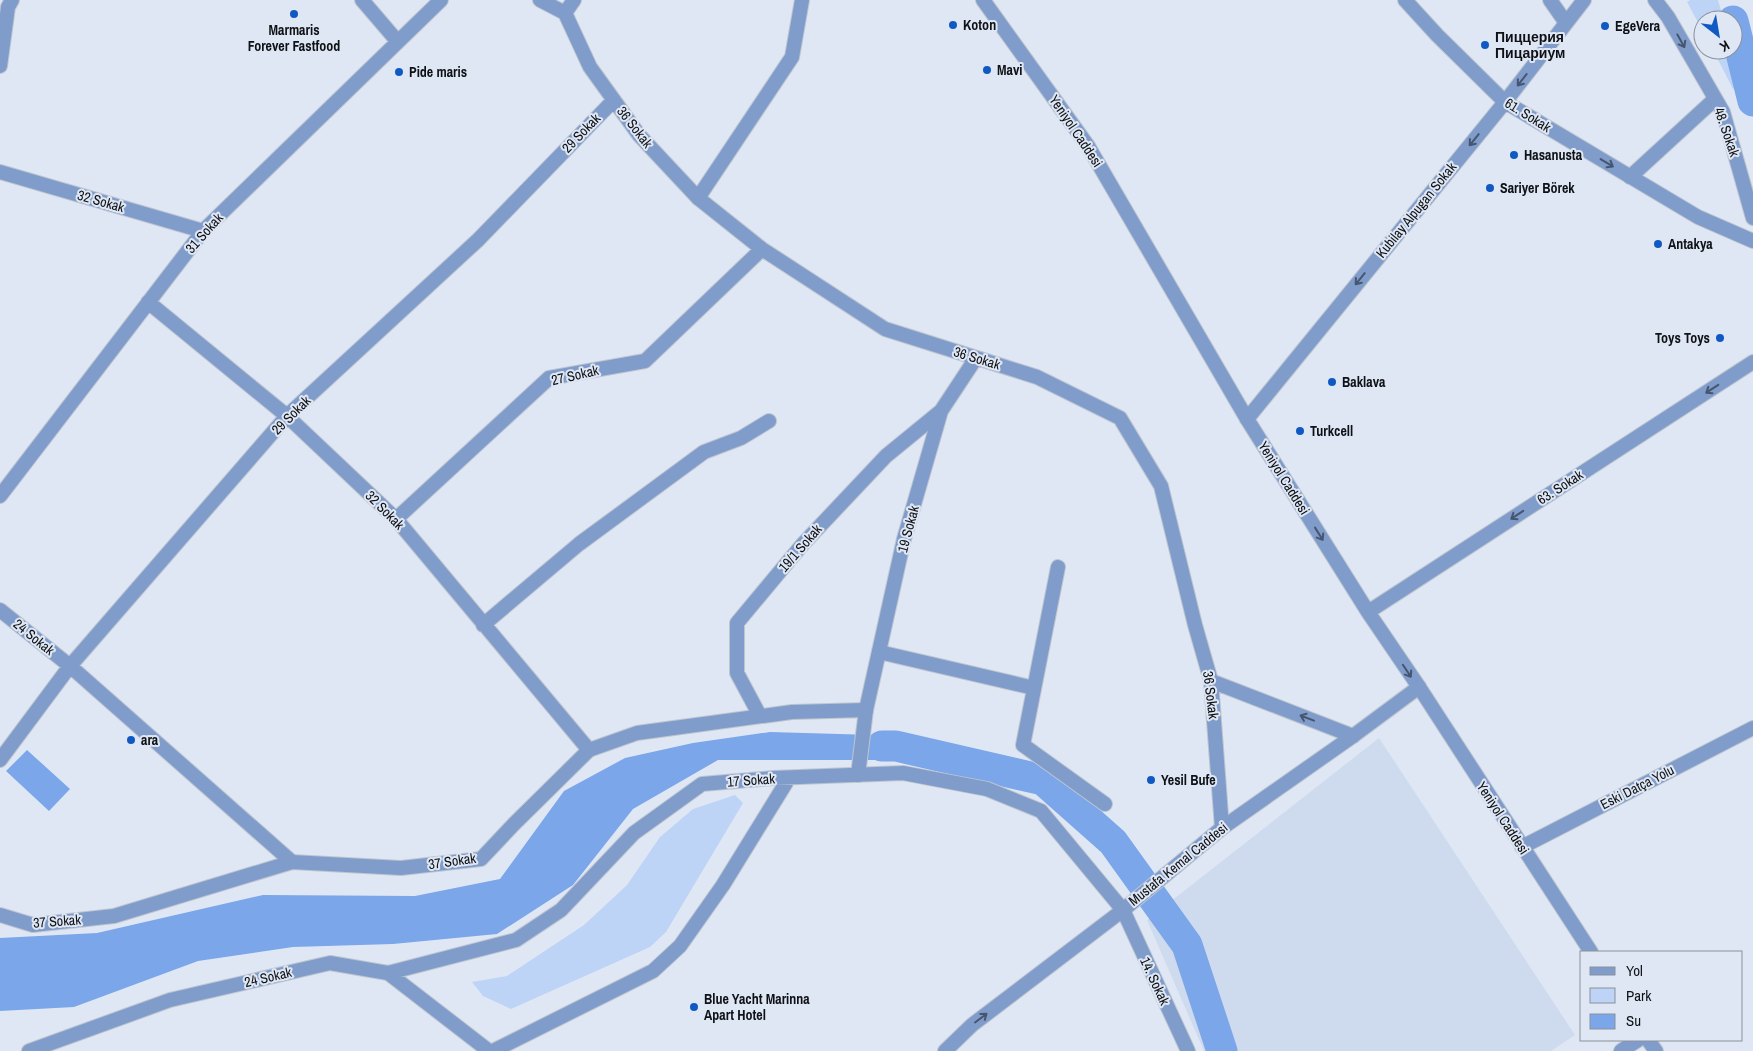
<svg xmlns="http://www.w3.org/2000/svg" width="1753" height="1051" font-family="'Archivo Narrow',sans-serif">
  <rect width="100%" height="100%" fill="#dfe7f4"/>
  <path fill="#cedaed" d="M1379 738 1575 1035 1551 1051H1204L1147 920Z"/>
  <path fill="#bdd4f7" d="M1690 0H1718L1724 20H1703V32L1687 2Z
    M1713 50H1733L1743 84 1733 89Z
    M735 795 743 803 666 932 650 947 511 1009 483 996 472 982 507 976 584 925 627 885 660 837 693 809Z"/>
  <path fill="#7ba6e9" d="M770 732 874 735 882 746 881 760H718L633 809 573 885 497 934 393 944 293 947 198 961 74 1007 0 1011V938L97 933 263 895 415 896 500 879 564 791 625 758 693 743Z
    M27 750 70 789 49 811 6 771Z"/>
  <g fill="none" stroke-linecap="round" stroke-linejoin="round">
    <path stroke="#7ba6e9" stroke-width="31" d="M1733 21 1753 101
      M882 746H896L1043 780 1113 842 1187 945 1222 1051"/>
    <defs>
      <path id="service" d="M1630 177 1715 99
        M1058 567 1023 745 1105 804
        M879 652 1034 688"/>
      <path id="pedestrian" d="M983 0 1088 146 1247 419
        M1405 0 1437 35 1505 102
        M698 198 792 57 802 0
        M0 915 33 925 114 916 292 862 401 868 481 859 514 824 589 750 637 733 792 712 866 710 858 775"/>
      <path id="minor" d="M362 0 398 42
        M540 0 565 13 590 67 639 135 698 198 762 249 885 329 1037 377 1120 418 1161 486 1195 625 1211 681 1222 828
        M1550 0 1566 23
        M1655 0 1668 17 1723 112 1753 218
        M565 13 574 0
        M0 66 8 7 12 0
        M1505 102 1698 217 1753 241
        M0 172 203 231
        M148 302 287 416 396 519 589 750
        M0 496 203 231 441 0
        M396 519 549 378 645 361 762 249
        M0 610 70 666 292 862
        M1368 612 1753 362
        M483 625 579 544 704 452 741 438 769 421
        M1211 681 1353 736
        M1419 687 1368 612 1247 419 1505 102 1584 0
        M866 710 904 539 941 411 976 358
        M760 716 737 673V623L802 545 886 456 941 411
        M0 760 70 666 287 416 478 240 614 100
        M388 973 516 940 561 910 634 833 702 784 773 778 903 773 987 789 1041 811 1123 910 1188 1051
        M29 1051 170 1000 330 963 388 973 489 1051
        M493 1051 653 971 680 946 723 885 789 778
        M1621 1051 1638 1040"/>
      <path id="tertiary" d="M1522 847 1753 728
        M1648 1040 1656 1051
        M945 1051 972 1025 1123 910 1222 828 1353 736 1419 687 1591 952"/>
    </defs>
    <use href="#service" stroke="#bec5d0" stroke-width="16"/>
    <use href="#pedestrian" stroke="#bec5d0" stroke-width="16"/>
    <use href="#minor" stroke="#bec5d0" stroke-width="16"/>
    <use href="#tertiary" stroke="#bec5d0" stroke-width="16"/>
    <use href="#service" stroke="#7f9cca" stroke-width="14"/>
    <use href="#pedestrian" stroke="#7f9cca" stroke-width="14"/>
    <use href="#minor" stroke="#7f9cca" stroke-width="14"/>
    <use href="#tertiary" stroke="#7f9cca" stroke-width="14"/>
  </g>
  <defs><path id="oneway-shaft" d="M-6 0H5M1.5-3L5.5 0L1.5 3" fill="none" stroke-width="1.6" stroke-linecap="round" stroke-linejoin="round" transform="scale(1.25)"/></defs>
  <g stroke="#465670">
    <use href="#oneway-shaft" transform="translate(1681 41) rotate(61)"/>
    <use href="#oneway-shaft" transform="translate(1522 80) rotate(128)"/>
    <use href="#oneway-shaft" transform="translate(1474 140) rotate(129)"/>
    <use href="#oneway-shaft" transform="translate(1607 163) rotate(31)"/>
    <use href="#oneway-shaft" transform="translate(1360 279) rotate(129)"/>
    <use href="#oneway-shaft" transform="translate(1712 389) rotate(147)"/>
    <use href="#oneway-shaft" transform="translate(1517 515) rotate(147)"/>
    <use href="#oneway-shaft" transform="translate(1319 534) rotate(58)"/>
    <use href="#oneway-shaft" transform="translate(1407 671) rotate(56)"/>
    <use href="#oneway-shaft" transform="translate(1307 718) rotate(-159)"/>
    <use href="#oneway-shaft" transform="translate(981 1018) rotate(-37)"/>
  </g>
  <g fill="#1059c3" stroke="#dfe7f4" stroke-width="2">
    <circle cx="294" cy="14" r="5"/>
    <circle cx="953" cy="25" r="5"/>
    <circle cx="1605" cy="26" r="5"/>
    <circle cx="1485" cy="45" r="5"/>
    <circle cx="987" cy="70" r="5"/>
    <circle cx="399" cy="72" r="5"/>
    <circle cx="1514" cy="155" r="5"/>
    <circle cx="1490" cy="188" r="5"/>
    <circle cx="1658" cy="244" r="5"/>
    <circle cx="1720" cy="338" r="5"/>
    <circle cx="1332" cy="382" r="5"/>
    <circle cx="1300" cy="431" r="5"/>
    <circle cx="131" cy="740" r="5"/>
    <circle cx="1151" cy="780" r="5"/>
    <circle cx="694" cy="1007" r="5"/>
  </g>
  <g text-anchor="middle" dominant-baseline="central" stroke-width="4" stroke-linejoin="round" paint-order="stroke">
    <g font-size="14" font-weight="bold" fill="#0e1115" stroke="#dfe7f4" text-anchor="start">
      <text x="963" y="25">Koton</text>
      <text x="1615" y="26">EgeVera</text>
      <text x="294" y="30" text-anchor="middle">Marmaris<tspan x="294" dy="16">Forever Fastfood</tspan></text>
      <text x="1495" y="37">Пиццерия<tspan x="1495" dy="16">Пицариум</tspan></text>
      <text x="997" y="70">Mavi</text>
      <text x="409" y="72">Pide maris</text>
      <text x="1524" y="155">Hasanusta</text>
      <text x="1500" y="188">Sariyer Börek</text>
      <text x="1668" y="244">Antakya</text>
      <text x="1710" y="338" text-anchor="end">Toys Toys</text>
      <text x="1342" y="382">Baklava</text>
      <text x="1310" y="431">Turkcell</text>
      <text x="141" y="740">ara</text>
      <text x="1161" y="780">Yesil Bufe</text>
      <text x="704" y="999">Blue Yacht Marinna<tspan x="704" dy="16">Apart Hotel</tspan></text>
    </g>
    <g font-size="14" fill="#0e1115" stroke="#dfe7f4">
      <text transform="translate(1528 115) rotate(32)">61. Sokak</text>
      <text transform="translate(635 127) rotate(52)">36 Sokak</text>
      <text transform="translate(1076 131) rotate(56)">Yeniyol Caddesi</text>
      <text transform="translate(1727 132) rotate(71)">48. Sokak</text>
      <text transform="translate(581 133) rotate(-46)">29 Sokak</text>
      <text transform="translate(101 201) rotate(16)">32 Sokak</text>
      <text transform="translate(1416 210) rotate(-51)">Kubilay Alpugan Sokak</text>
      <text transform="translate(204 233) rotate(-48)">31 Sokak</text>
      <text transform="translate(977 358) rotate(17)">36 Sokak</text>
      <text transform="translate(575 375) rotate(-13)">27 Sokak</text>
      <text transform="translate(291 415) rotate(-45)">29 Sokak</text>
      <text transform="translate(1284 478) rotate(58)">Yeniyol Caddesi</text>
      <text transform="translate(1560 487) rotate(-33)">63. Sokak</text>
      <text transform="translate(385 510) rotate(45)">32 Sokak</text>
      <text transform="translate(908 529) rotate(-75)">19 Sokak</text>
      <text transform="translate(800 548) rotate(-49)">19/1 Sokak</text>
      <text transform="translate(34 637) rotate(39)">24 Sokak</text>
      <text transform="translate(1211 695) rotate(83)">36 Sokak</text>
      <text transform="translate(751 780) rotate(-4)">17 Sokak</text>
      <text transform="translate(1637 787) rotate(-27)">Eski Datça Yolu</text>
      <text transform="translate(1503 818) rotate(57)">Yeniyol Caddesi</text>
      <text transform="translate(452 861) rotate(-8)">37 Sokak</text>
      <text transform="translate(1178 864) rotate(-39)">Mustafa Kemal Caddesi</text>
      <text transform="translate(57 921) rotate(-4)">37 Sokak</text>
      <text transform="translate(268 977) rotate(-13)">24 Sokak</text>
      <text transform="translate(1155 981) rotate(65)">14. Sokak</text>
    </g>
  </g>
  <rect x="1580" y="951" width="162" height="90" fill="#dfe7f4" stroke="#8b919b"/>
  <rect x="1590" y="967" width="25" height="8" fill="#7f9cca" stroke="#8b919b"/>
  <text x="1626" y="976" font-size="15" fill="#0e1115">Yol</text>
  <rect x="1590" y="988" width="25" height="15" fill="#bdd4f7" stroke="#8b919b"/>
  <text x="1626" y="1001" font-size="15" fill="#0e1115">Park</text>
  <rect x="1590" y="1014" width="25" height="15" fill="#7ba6e9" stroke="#8b919b"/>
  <text x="1626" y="1026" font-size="15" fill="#0e1115">Su</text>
  <g transform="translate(1718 35) rotate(149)"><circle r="24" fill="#dfe7f4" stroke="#8b919b"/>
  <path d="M0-4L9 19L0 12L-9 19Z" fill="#1059c3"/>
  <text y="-8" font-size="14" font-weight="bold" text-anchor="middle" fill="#0e1115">K</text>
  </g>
</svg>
